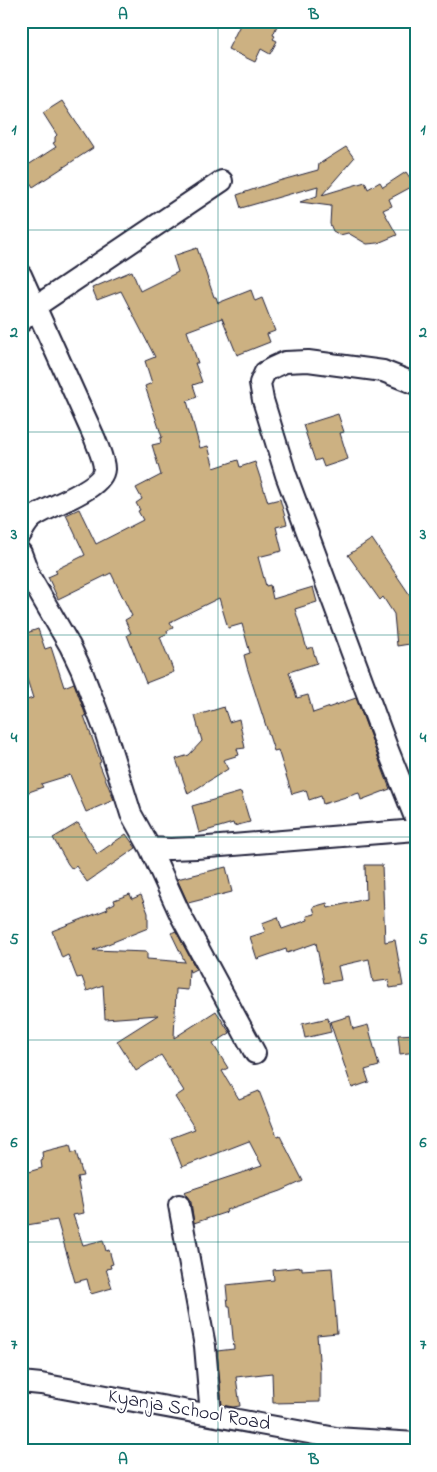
<svg xmlns="http://www.w3.org/2000/svg" width="437" height="1472" font-family="'Indie Flower',sans-serif">
  <rect width="100%" height="100%" fill="#fff"/>
  <filter id="ink" filterUnits="userSpaceOnUse"><feTurbulence type="fractalNoise" baseFrequency=".02" numOctaves="2"/><feDisplacementMap in="SourceGraphic" scale="10" xChannelSelector="R" yChannelSelector="G"/><feConvolveMatrix kernelMatrix="1 2 1 2 8 2 1 2 1" color-interpolation-filters="sRGB"/></filter>
  <g filter="url(#ink)">
    <path fill="#ccb182" stroke="#22223b" d="M242 21H279L273 35 275 36 273 39 277 41 270 54 261 49 255 62 228 49Z
      M62 101 93 148 33 187 22 169 56 147 53 143 55 142V137L57 135 43 113Z
      M346 147 354 158 322 195 365 182 368 189 380 182 383 187 406 172 415 185 389 199 392 206 383 210 397 235 378 243 367 244 348 233 340 235 333 231 330 224 331 206 300 202 317 196 318 186 241 208 237 195 275 182 318 170 319 164Z
      M197 248 214 297H216L218 303 251 290 255 301 262 298 275 331 267 334 270 342 237 355 222 318 187 331 198 363H195L202 382 193 385 197 397 187 401 200 448 208 446 214 468 238 460 240 467 255 462 268 502 280 499 287 524 276 527 282 551 258 557 266 586 270 585 273 599 313 587 317 602 295 609 307 649 312 647 317 663 289 672 297 698 308 695 313 713 356 698 390 789 361 800 359 793 323 804 321 796 309 800 306 790 292 794 278 750 274 751 247 667 244 655 250 653 242 624 228 628 219 598 170 622 173 628 167 631 168 633 160 637 174 672 146 683 127 635 131 633 125 620 132 616 111 573 58 599 48 577 57 573 55 570 85 555 66 515 79 509 96 544 143 520 138 511 140 510 136 503 142 499 136 488 161 475 152 445 161 443 160 438 162 437 145 386 152 383 145 361 155 357 121 291 97 300 92 288 132 271 140 291 178 272 173 256Z
      M338 414 344 432 340 433 348 459 324 467 321 459 315 461 303 425Z
      M372 539 416 604V643L397 646 394 614 383 597 380 600 348 555Z
      M38 629 45 649 51 647 64 687 74 683 86 716H84L101 762 99 763 114 800 86 812 70 775 41 784 43 787 26 793 21 780V702L33 698 24 670 21 671V635Z
      M224 707 229 722 239 719 245 748 237 749 239 755 223 760 228 769 188 794 176 759 189 755 202 741 195 716Z
      M241 792 250 822 234 826 233 823 199 833 192 806Z
      M78 823 97 854 126 834 136 848 87 882 76 866 72 869 68 864 53 838Z
      M365 865H382L385 942 395 940 403 986 390 988 388 980 373 982 369 959 338 966 341 980 324 983 316 943 287 953 286 949 257 959 250 937 265 932 262 923 278 917 282 929 308 920 307 916 315 914 313 907 327 903 328 908 366 899Z
      M226 867 232 892 188 903 177 879Z
      M130 894 132 899 141 895 148 913V928L93 950 147 952V959L185 962 171 933 176 931 196 969 190 972 189 969 188 990 176 989 174 1038 216 1011 230 1033 213 1044 228 1068 222 1071 239 1099 259 1091 277 1137 280 1136 303 1181 281 1191 226 1210 227 1212 194 1223 191 1202 184 1192 262 1166 249 1141 182 1167 171 1138 195 1129 175 1097 184 1091 161 1055 136 1071 117 1041 158 1015 105 1019 103 985 87 991 82 977 77 978 68 955 62 958 52 931 108 909 107 907 115 903 114 900Z
      M350 1016 353 1029 368 1025 379 1066 365 1070 369 1082 352 1088 330 1022Z
      M328 1018 331 1032 305 1038 302 1024Z
      M416 1034V1052L400 1054 398 1035Z
      M70 1145 72 1153 76 1152 83 1176 77 1177 84 1213 73 1215 83 1245 103 1240 106 1251 109 1250 113 1264 110 1265 111 1268 106 1269 112 1288 91 1294 87 1279 75 1282 57 1220 21 1226V1174L42 1168 41 1161 43 1160 42 1152Z
      M302 1267V1270L332 1268 337 1333 317 1335 320 1371V1402L273 1403 272 1373 236 1377 240 1406 233 1407 222 1405 217 1351 234 1349 230 1306H228L226 1285 274 1280 273 1270Z"/>
    <g fill="none" stroke-linecap="round" stroke-linejoin="round">
      <defs>
        <path id="minor" d="M21 275 95 439C98 448 104 459 104 469 103 489 51 505 35 516 28 520 25 527 21 534
          M21 322 35 307 222 181
          M416 384 383 371 308 361 285 362 274 367 265 372 260 383 263 400 286 475 388 750 416 820
          M21 553 30 577 70 646 81 669 106 734 131 814 150 848 170 849 196 848 416 830
          M150 848 181 916 255 1053
          M179 1205 205 1346 211 1415
          M21 1382 41 1384 336 1438 416 1443"/>
      </defs>
      <use href="#minor" stroke="#22223b" stroke-width="24"/>
      <use href="#minor" stroke="#fff" stroke-width="20"/>
    </g>
  </g>
  <path fill="none" stroke="#0f766e" stroke-width="1" stroke-opacity="0.55" d="M218 21V1451M21 230H416M21 432H416M21 635H416M21 837H416M21 1040H416M21 1242H416"/>
  <g text-anchor="middle" dominant-baseline="central" stroke-width="4" stroke-linejoin="round" paint-order="stroke">
    <g font-size="20" fill="#22223b" stroke="#fff">
      <text transform="translate(189 1411) rotate(10)">Kyanja School Road</text>
    </g>
  </g>
  <rect width="437" height="1472" fill="none" stroke="#fff" stroke-width="55"/>
  <rect x="28" y="28" width="382" height="1416" fill="none" stroke="#0f766e" stroke-width="2"/>
  <g font-size="16" text-anchor="middle" font-weight="bold" fill="#0f766e">
    <text x="123" y="19">A</text>
    <text x="314" y="19">B</text>
    <text x="14" y="134">1</text>
    <text x="423" y="134">1</text>
    <text x="14" y="337">2</text>
    <text x="423" y="337">2</text>
    <text x="14" y="539">3</text>
    <text x="423" y="539">3</text>
    <text x="14" y="742">4</text>
    <text x="423" y="742">4</text>
    <text x="14" y="944">5</text>
    <text x="423" y="944">5</text>
    <text x="14" y="1147">6</text>
    <text x="423" y="1147">6</text>
    <text x="14" y="1349">7</text>
    <text x="423" y="1349">7</text>
    <text x="123" y="1464">A</text>
    <text x="314" y="1464">B</text>
  </g>
</svg>
